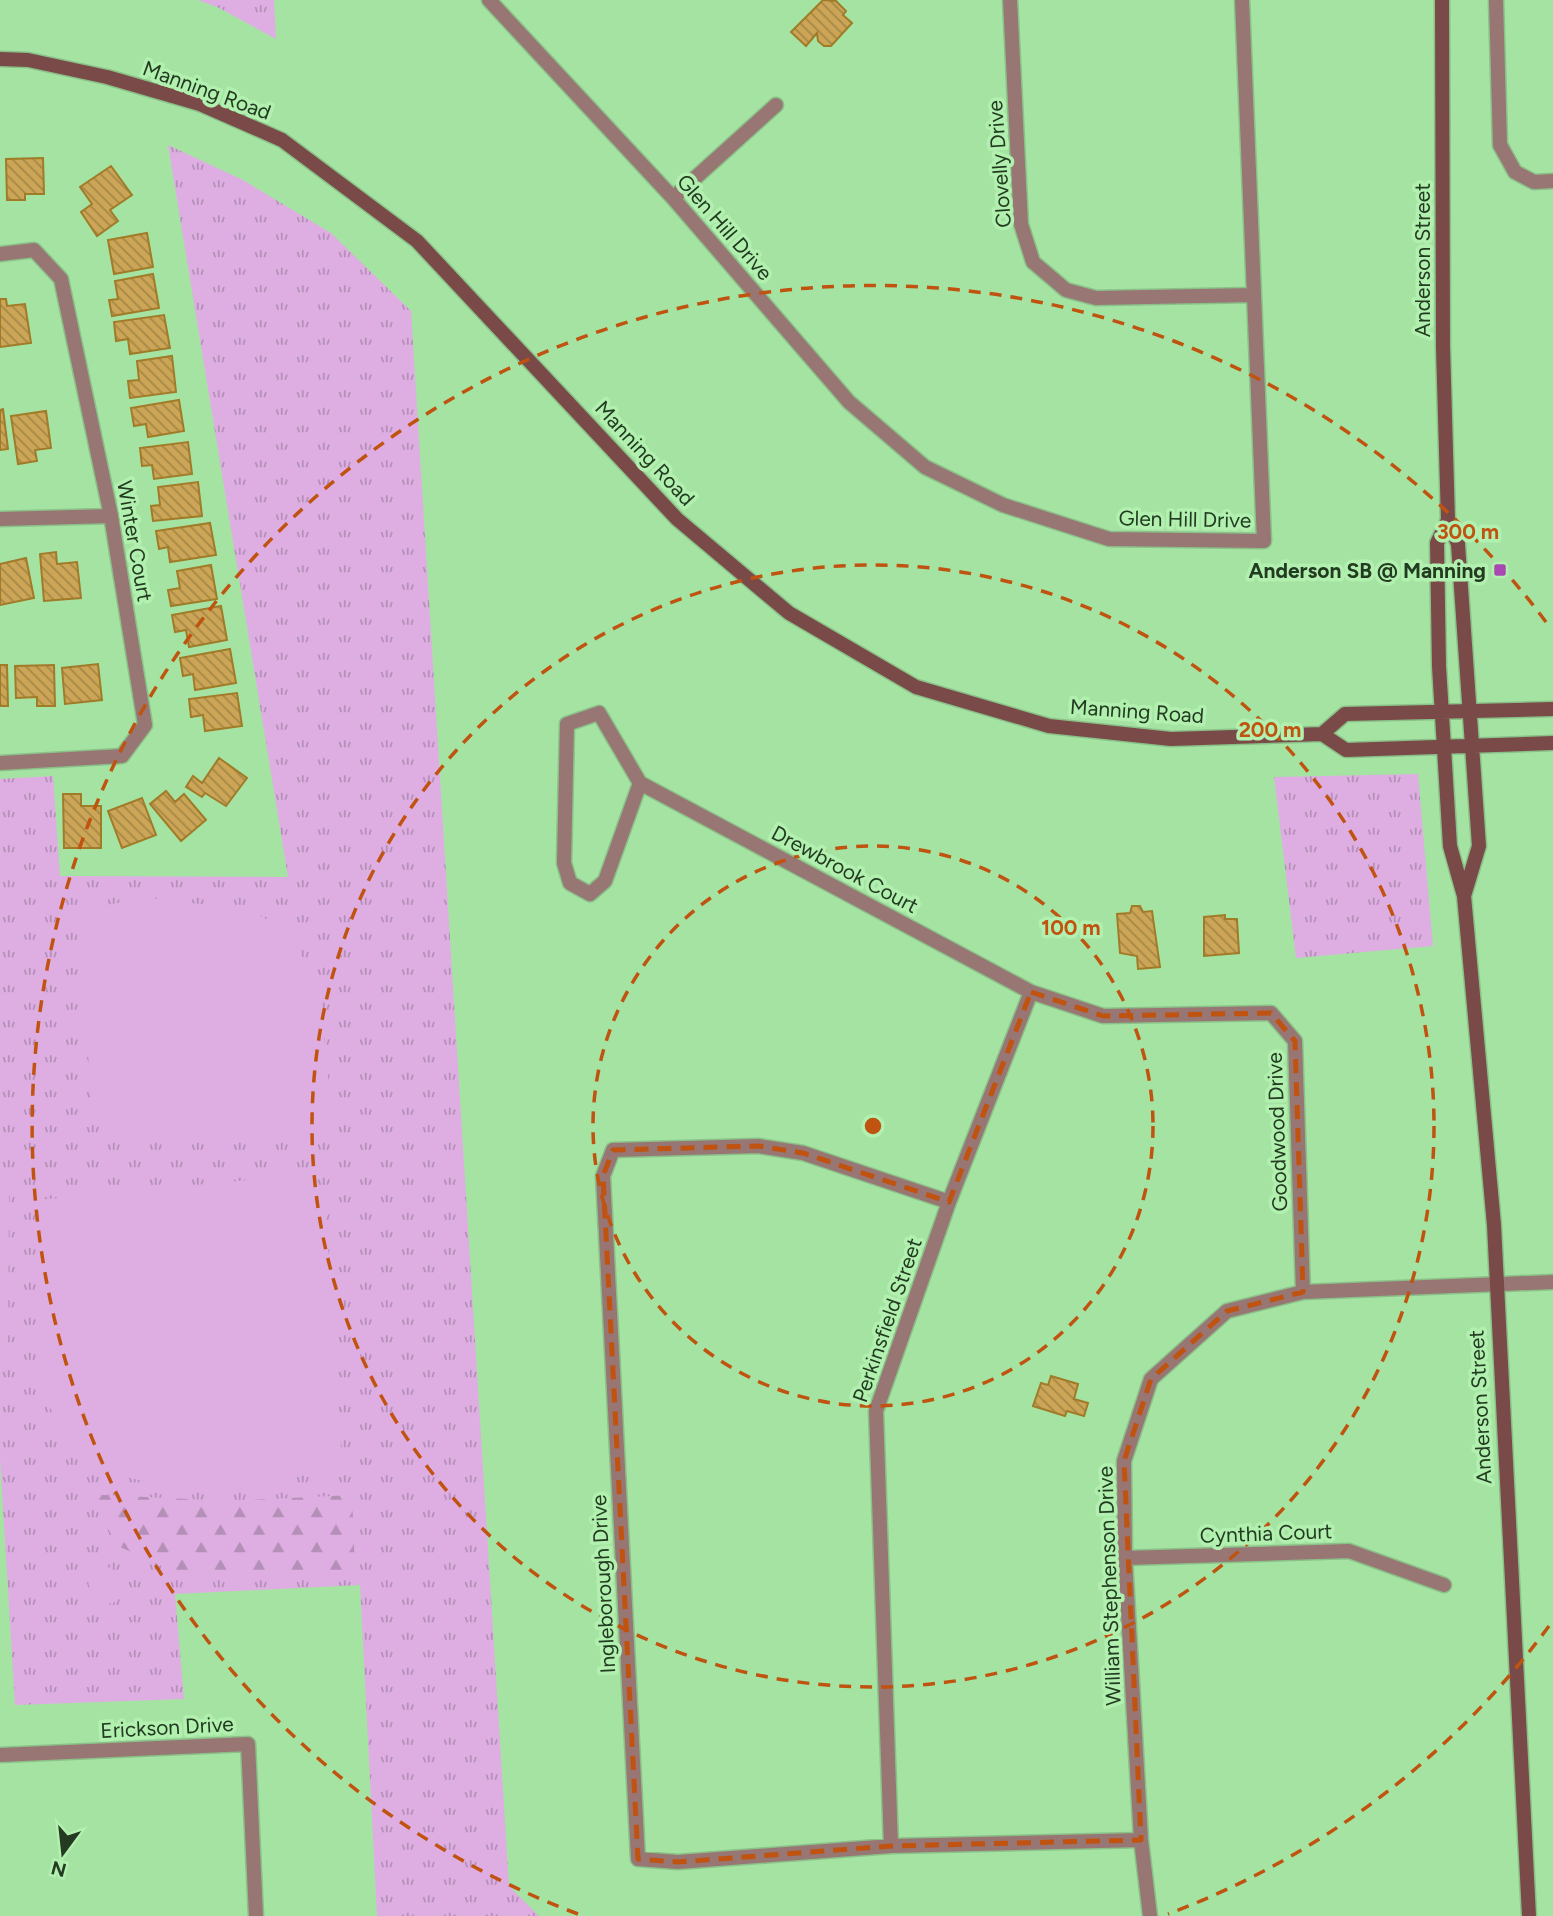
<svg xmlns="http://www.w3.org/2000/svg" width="1553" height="1916" font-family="Figtree,sans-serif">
  <defs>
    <pattern id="grass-tufts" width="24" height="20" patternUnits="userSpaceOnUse" patternTransform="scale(1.75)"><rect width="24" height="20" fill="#deaee2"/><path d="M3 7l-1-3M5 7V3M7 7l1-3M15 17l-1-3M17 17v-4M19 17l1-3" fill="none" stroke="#b48fb7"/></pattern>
    <pattern id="forest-firs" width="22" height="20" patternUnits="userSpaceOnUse" patternTransform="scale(1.75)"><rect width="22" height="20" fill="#deaee2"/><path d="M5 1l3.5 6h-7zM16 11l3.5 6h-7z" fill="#b48fb7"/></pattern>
    <pattern id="building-back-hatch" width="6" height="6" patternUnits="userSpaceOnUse" patternTransform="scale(1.75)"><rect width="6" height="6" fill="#cca556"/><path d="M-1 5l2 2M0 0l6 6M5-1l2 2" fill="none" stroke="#a58847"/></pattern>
  </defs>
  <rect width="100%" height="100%" fill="#a5e3a3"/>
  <path fill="url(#grass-tufts)" d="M198 0H274L276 39 219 8Z
    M168 145 243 180 331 233 411 311 509 1886 539 1916H377L360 1585 175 1594 184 1699 15 1705 0 1459V779L53 776 60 876 288 877Z
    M1418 774 1433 946 1296 958 1274 777Z"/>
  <path fill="url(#forest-firs)" d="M82 1485 103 1495 230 1501 352 1495 355 1571 278 1576 175 1572 118 1546Z"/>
  <path fill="#deaee2" d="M149 898 251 910 287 932 319 983 334 1141 113 1138 94 1122 75 910Z
    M300 1175 325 1198 342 1464 288 1480 186 1490 111 1474 66 1442 47 1401 36 1284 38 1200Z
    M0 1192 9 1193 8 1370H0Z
    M110 1567 126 1591 112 1604 92 1600 88 1581Z"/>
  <path fill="url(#building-back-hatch)" stroke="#a07b28" stroke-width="2" d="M823 0 836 1 846 11 843 15 852 23 831 46H824L818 41 817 33 806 46 791 32Z
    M43 158 44 194H25V200H7L6 159Z
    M111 166 132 195 110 210 118 221 97 236 81 212 92 204 80 187Z
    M147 233 153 267 114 274 108 240Z
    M153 274 159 308 112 316 109 300 118 299 115 281Z
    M0 299H6L7 306 25 304 31 343 0 347Z
    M164 315 170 348 130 354 128 339 116 341 114 322Z
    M172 356 176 392 130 398 128 381 139 380 137 361Z
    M179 400 184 431 148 437 146 424 134 426 131 408Z
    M3 409 8 449 0 450V410Z
    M46 411 51 448 35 450 37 461 18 464 11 416Z
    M188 442 192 474 154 479 152 465 142 466 140 448Z
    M198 482 202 516 153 521 151 506 160 505 158 487Z
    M210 523 216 555 170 562 168 547 159 549 156 531Z
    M56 552 57 564 77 562 81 598 44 601 40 554Z
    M26 558 34 598 0 605V564Z
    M211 565 217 599 171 606 168 590 180 588 177 571Z
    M221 606 227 640 189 647 186 630 175 632 172 615Z
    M230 649 236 683 195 690 193 674 183 676 180 658Z
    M98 664 102 700 65 704 62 668Z
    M0 665H7L8 706H0Z
    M54 665 55 706H37V697L16 698 15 666Z
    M237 693 242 726 205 731 203 715 191 717 189 699Z
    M219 758 247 778 226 806 205 793 202 797 186 787 193 776 202 783Z
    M166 791 175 802 184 794 206 820 181 841 150 804Z
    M63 794H81V806H101V848H64Z
    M142 798 156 835 122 848 108 811Z
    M1132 906H1140L1143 912 1152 911 1160 967 1138 969 1137 956 1120 953 1117 914 1130 913Z
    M1225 915V919H1237L1239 953 1204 956V917Z
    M1051 1376 1078 1384 1074 1399 1088 1403 1084 1416 1067 1411 1065 1416 1033 1406 1041 1383 1048 1385Z"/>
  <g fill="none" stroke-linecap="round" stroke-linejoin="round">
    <defs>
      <path id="minor" d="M489 0 673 198 849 402 925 467 1003 505 1109 539 1264 541 1242 0
        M1010 0 1021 224 1033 262 1066 290 1096 298 1252 295
        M1496 0 1500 145 1515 172 1534 182 1553 181
        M673 198 776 105
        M0 254 34 250 61 279 111 516 145 725 122 756 0 763
        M0 519 111 516
        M640 783 605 881 590 894 570 883 564 863 567 724 599 713 640 783 1031 992 1103 1016 1271 1013 1295 1041 1303 1292
        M949 1202 803 1153 758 1146 613 1150 603 1176 638 1859 678 1862 891 1846 1141 1840
        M1125 1558 1349 1551 1444 1585
        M0 1755 248 1744 256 1916
        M891 1846 876 1411 949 1202 1031 992
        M1150 1916 1141 1840 1125 1558 1124 1461 1151 1379 1227 1311 1303 1292 1553 1282"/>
      <path id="secondary" d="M1442 0 1443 347 1448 520 1458 544 1479 846 1464 896
        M0 59 28 60 107 77 200 104 282 140 417 241 677 519 789 613 916 687 1049 726 1171 739 1322 734 1346 750 1553 743
        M1448 520 1437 543 1439 666 1450 846 1464 896 1494 1225 1529 1916
        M1322 734 1345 714 1553 709"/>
    </defs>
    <use href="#minor" stroke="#8bc189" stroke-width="17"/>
    <use href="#secondary" stroke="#8bc189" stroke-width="17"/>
    <use href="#minor" stroke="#977673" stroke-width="14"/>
    <use href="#secondary" stroke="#794a47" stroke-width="14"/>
  </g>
  <path fill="none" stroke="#c05310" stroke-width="5" stroke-dasharray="14 9" stroke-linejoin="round" d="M1031 992 1103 1016 1271 1013 1295 1041 1303 1292 1227 1311 1151 1379 1124 1461 1141 1840 891 1846 678 1862 638 1859 603 1176 613 1150 758 1146 803 1153 949 1202Z"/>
  <g fill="none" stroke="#c05310" stroke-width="3.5" stroke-dasharray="12 9">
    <circle cx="873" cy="1126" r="280"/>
    <circle cx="873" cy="1126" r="561"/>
    <path d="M1549 1626A841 841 0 0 1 1168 1914M578 1914A841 841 0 1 1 1549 626"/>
  </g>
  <rect fill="#a749b1" stroke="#b2f0af" stroke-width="2.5" x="1493" y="563" width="14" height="14" rx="3.5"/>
  <g text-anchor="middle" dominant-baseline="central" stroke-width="7" stroke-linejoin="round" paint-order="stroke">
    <g font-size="21" fill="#223b21" stroke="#b2f0af">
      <text transform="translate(207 90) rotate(20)">Manning Road</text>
      <text transform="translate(999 164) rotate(-94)">Clovelly Drive</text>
      <text transform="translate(725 227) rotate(49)">Glen Hill Drive</text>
      <text transform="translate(1422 260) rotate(-90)">Anderson Street</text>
      <text transform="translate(645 453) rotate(47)">Manning Road</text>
      <text transform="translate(1185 519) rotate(1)">Glen Hill Drive</text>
      <text transform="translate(135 541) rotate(80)">Winter Court</text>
      <text transform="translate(1137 711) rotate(4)">Manning Road</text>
      <text transform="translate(845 869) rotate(28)">Drewbrook Court</text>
      <text transform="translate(1277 1132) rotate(-92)">Goodwood Drive</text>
      <text transform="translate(887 1320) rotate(-71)">Perkinsfield Street</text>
      <text transform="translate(1480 1407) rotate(-93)">Anderson Street</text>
      <text transform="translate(1266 1533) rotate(-2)">Cynthia Court</text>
      <text transform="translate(603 1584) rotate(-93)">Ingleborough Drive</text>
      <text transform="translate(1109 1586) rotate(-92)">William Stephenson Drive</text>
      <text transform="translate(167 1727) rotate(-3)">Erickson Drive</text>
    </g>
    <g font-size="21" font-weight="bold" fill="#223b21" stroke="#b2f0af" text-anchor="end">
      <text x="1486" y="570">Anderson SB @ Manning</text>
    </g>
  </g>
  <circle cx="873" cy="1126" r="10" fill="#c05310" stroke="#b2f0af" stroke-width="3.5"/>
  <g font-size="21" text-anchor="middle" font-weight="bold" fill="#c05310" stroke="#b2f0af" stroke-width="7" stroke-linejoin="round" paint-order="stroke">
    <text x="1468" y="539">300 m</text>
    <text x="1270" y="737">200 m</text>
    <text x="1071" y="935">100 m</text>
  </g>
  <g transform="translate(63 1853) rotate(195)" stroke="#b2f0af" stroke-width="5" paint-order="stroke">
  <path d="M0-5L12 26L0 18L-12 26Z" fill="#223b21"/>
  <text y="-10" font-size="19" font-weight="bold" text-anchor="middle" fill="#223b21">N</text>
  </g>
</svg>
